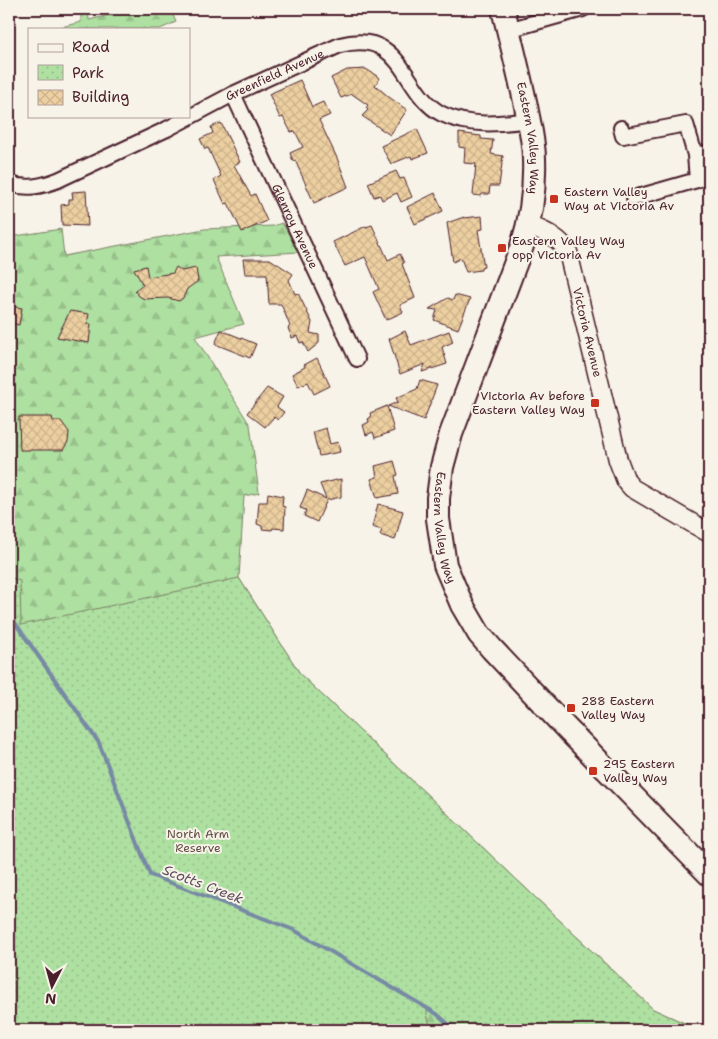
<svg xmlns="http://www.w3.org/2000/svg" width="718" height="1039" font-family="'Shantell Sans',sans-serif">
  <defs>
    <pattern id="forest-firs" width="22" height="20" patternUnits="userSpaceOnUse" patternTransform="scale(1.25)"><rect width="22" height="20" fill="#aee0a1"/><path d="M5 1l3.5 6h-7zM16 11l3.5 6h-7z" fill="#97c08b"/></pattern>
    <pattern id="park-dots" width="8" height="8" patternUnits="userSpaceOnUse" patternTransform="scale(1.25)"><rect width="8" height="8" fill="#aee0a1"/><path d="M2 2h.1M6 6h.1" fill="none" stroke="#97c08b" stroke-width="1.8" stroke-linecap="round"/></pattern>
    <pattern id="building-cross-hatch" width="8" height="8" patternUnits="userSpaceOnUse" patternTransform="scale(1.25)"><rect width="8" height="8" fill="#edd0a1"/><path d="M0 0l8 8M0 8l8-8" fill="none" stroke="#cdb28b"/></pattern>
  </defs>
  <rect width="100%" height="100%" fill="#f7f3e8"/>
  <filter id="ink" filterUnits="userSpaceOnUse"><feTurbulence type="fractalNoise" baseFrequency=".02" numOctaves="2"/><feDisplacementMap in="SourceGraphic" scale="10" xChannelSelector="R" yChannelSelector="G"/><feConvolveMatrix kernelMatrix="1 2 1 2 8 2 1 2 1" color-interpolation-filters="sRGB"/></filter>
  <g filter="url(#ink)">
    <path fill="url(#forest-firs)" stroke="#7c8066" d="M81 9H88L89 20 134 9H170L176 22 160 29H53L81 22Z
      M282 223 299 252 216 257 244 324 195 337 250 425 259 493 244 496 239 578 301 675 653 1009 700 1030H14L9 1024V237L61 229 64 256 204 229 273 226Z"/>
    <path fill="url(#park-dots)" stroke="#7c8066" d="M9 577 20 581 21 625 239 578 301 675 653 1009 700 1030H455L437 1014 427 1008V1014L431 1030H14L9 1024Z"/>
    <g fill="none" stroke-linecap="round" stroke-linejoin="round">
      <path stroke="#7789a4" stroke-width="4" d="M9 614 99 743 150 875 294 930 437 1014 455 1030"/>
    </g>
    <path fill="url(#building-cross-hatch)" stroke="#4a1f2b" d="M366 69 380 78 375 85 389 97 407 110 390 135 362 116 368 110 366 108 368 105 352 94 341 98 331 78 347 70Z
      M300 80 312 107 323 102 330 115 319 120 337 158 348 187 314 203 295 160 293 161 290 153 303 147 295 131 291 132 283 117 280 118 269 94Z
      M221 123 240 162 234 165 251 196 255 194 267 221 242 232 228 203 225 204 214 180 221 176 208 148 205 149 200 139 213 133 211 127Z
      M417 129 428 153 412 159 411 156 391 164 381 146Z
      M459 133 481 136V139L493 140 491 154 503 156 499 186H490L489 194H482L481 196 473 195 476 164 464 163 465 148 459 147Z
      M396 171 400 179 404 178 412 197 401 202 397 193 382 200 380 195 374 197 368 183Z
      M86 191 88 226 62 225 61 205 69 204V199H73L72 192Z
      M435 193 443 211 415 224 407 207Z
      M482 216 483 229 478 230 484 267 481 268V270L466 272 461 258 453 262 447 223 464 217V218Z
      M372 225 388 260 400 254 404 263 402 264 415 298 400 305 403 312 386 320 373 292 379 289 365 257 345 266 333 242 366 226V227Z
      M243 259H270L293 274 289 280 295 294 298 293 312 322 310 333 319 335V343L308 352 303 342 300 343 297 336 292 338 288 328 290 326 281 304H269L267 274H245Z
      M146 266 148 277 173 273 176 267 182 271 196 268 198 281 187 289 183 298 179 301 168 298 144 299 139 296 135 291 143 285 134 269Z
      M455 295 470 299 458 329 434 320 437 310 429 309 448 298 453 300Z
      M9 306 22 308 19 325 9 323Z
      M70 311 89 314 87 324H91L89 343 57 337Z
      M221 330 256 344 250 358 215 344Z
      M405 331 411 345 449 331 453 342 442 347 447 364 422 372 425 364 400 374 389 339Z
      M317 358 330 386 314 394 308 382 298 386 292 374 305 367 304 365Z
      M420 380 437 385 424 420 388 406 398 402 396 398 417 389Z
      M267 388 283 397 277 407 284 412 278 420 274 417 265 427 247 413Z
      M387 406 394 431 375 438 373 432 366 435 363 425 369 422 368 419 371 417 370 413Z
      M19 417H52L53 421H61L69 432 68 442 63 450H20Z
      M326 428 330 444 338 442 340 452 319 456 313 432Z
      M394 461 398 475 395 476 398 494 377 498 371 479 377 477 375 466Z
      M341 479V497L327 500 317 522 304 516 306 510 300 508 307 490 326 499 320 484Z
      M268 493 283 496 282 506 285 507 284 529 273 528 272 530 262 529V526L257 524 259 502H267Z
      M378 504 403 511 395 540 380 535 382 530 372 527Z"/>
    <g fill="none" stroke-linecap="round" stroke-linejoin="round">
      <defs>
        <g id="minor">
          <path d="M508 30 583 9"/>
          <path id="s1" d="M233 94 357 359"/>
          <path d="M621 128 623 136 686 124 695 155 709 152"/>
          <path id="s2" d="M9 184C27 189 40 187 58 180L167 129 233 94 340 45C405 28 401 93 442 114 468 127 501 124 529 120"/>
          <path d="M634 198 697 180 695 155"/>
        </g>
        <g id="tertiary">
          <path id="s3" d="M529 225C545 232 559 237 568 252L618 460 626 481 632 488 709 533"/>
        </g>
        <g id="primary">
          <path id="s4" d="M503 9C511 41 519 73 526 106 529 123 534 141 534 159 535 188 531 218 522 246L451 434 442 467 438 498V519L445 565 462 605 479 634 492 649 567 729 709 874"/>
        </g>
      </defs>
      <use href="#minor" stroke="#4a1f2b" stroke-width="18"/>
      <use href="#tertiary" stroke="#4a1f2b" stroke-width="21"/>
      <use href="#primary" stroke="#4a1f2b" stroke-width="26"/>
      <use href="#minor" stroke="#f7f3e8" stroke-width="14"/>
      <use href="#tertiary" stroke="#f7f3e8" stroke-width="18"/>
      <use href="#primary" stroke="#f7f3e8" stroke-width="22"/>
    </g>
  </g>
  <g fill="#c8321e" stroke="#f7f3e8" stroke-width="2">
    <rect x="549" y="194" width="10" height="10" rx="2.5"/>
    <rect x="497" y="243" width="10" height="10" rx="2.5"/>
    <rect x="590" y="398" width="10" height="10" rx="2.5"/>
    <rect x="566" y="703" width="10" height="10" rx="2.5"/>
    <rect x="588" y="766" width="10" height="10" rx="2.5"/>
  </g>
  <g text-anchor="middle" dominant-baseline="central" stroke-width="4" stroke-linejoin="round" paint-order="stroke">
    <g font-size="12" fill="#4a1f2b" stroke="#f7f3e8">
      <text stroke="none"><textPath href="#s2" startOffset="291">Greenfield Avenue</textPath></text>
      <text stroke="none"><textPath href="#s4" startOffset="132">Eastern Valley Way</textPath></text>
      <text stroke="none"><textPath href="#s1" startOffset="146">Glenroy Avenue</textPath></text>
      <text stroke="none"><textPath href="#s3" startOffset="131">Victoria Avenue</textPath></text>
      <text stroke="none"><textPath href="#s4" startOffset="538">Eastern Valley Way</textPath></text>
    </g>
    <g font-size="12" fill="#4a1f2b" stroke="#f7f3e8" text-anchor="start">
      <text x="564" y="192">Eastern Valley<tspan x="564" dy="14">Way at Victoria Av</tspan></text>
      <text x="512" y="241">Eastern Valley Way<tspan x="512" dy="14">opp Victoria Av</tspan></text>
      <text x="585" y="396" text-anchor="end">Victoria Av before<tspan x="585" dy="14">Eastern Valley Way</tspan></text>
      <text x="581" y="701">288 Eastern<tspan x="581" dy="14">Valley Way</tspan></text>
      <text x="603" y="764">295 Eastern<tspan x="603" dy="14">Valley Way</tspan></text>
    </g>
    <g font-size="12" fill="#634f48" stroke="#f7f3e8">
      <text x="198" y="834">North Arm<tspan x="198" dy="14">Reserve</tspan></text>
    </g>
    <g font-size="14" font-style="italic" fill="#5d4b5e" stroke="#f7f3e8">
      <text transform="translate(203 884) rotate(21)">Scotts Creek</text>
    </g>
  </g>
  <rect width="718" height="1039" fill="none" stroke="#f7f3e8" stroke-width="30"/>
  <rect x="15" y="15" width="688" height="1009" fill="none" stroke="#4a1f2b" stroke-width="2" filter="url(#ink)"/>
  <rect x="28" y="28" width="162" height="90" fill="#f7f3e8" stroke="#b29e9c"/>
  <rect x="38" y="44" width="25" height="8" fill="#f7f3e8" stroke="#b29e9c"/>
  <text x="72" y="52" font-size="15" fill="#4a1f2b">Road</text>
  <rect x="38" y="65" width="25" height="15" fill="url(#park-dots)" stroke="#b29e9c"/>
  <text x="72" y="78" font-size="15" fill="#4a1f2b">Park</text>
  <rect x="38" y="90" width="25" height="15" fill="url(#building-cross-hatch)" stroke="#b29e9c"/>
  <text x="72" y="102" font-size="15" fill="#4a1f2b">Building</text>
  <g transform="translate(52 986) rotate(186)" stroke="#f7f3e8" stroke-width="4" paint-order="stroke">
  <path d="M0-4L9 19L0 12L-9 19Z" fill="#4a1f2b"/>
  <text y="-8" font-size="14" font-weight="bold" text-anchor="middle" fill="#4a1f2b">N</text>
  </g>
</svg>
